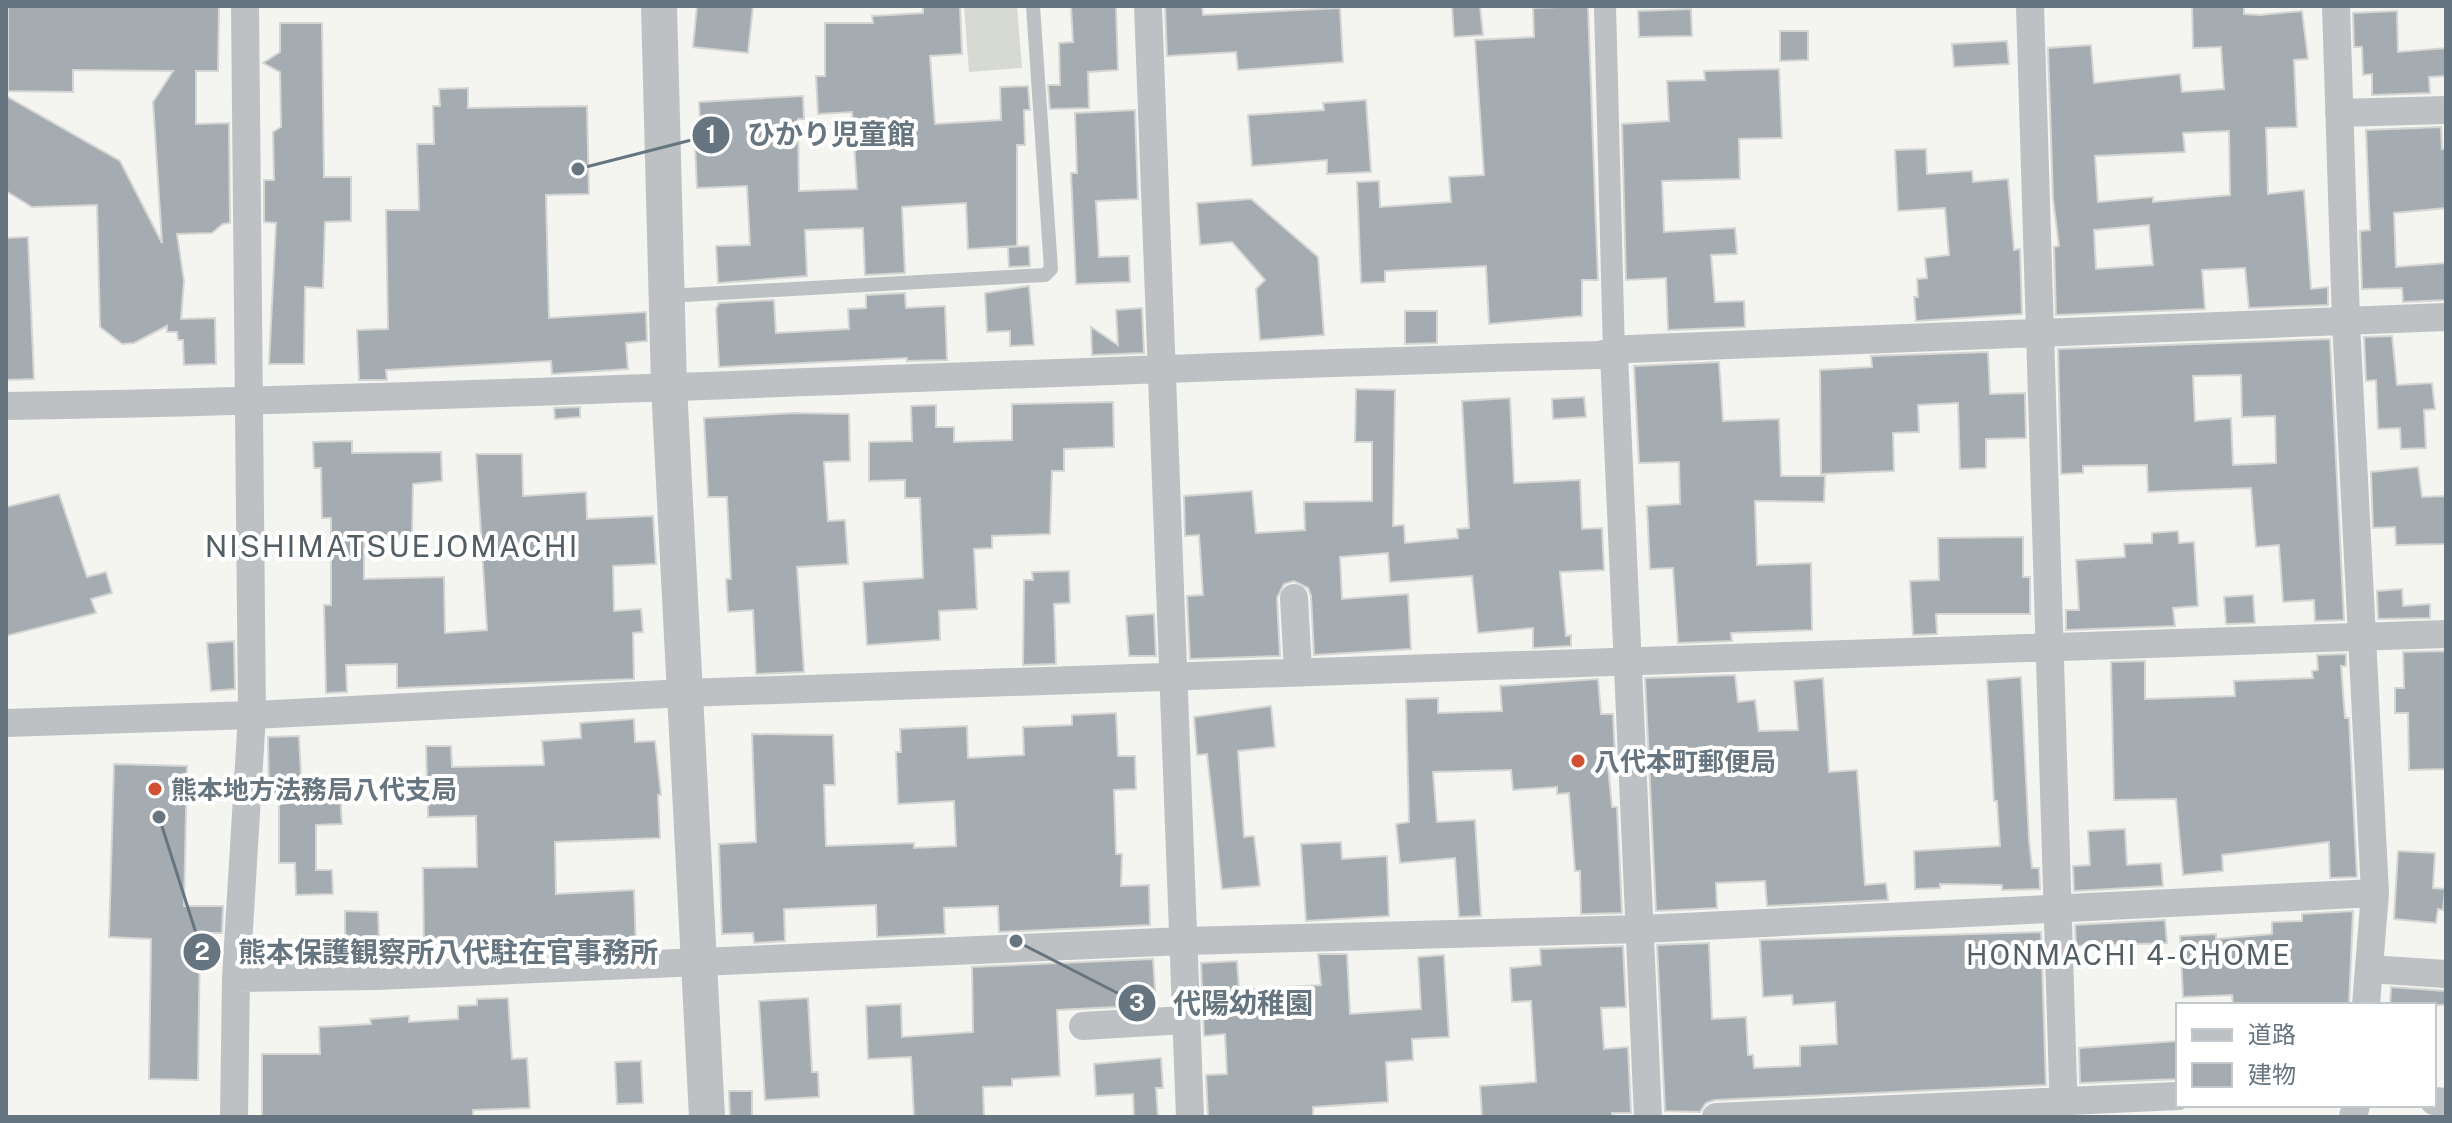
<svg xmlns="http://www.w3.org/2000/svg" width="2452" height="1123" font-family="'Public Sans','Noto Sans JP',sans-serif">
  <rect width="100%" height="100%" fill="#f4f4f1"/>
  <path fill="#d6dad2" d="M964 6H1017L1022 68 969 72Z"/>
  <path fill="#a5acb1" stroke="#d5d5d3" stroke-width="2" fill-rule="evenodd" d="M8 6H219L218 71H196V124L229 123 230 223 223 224 212 233 177 234 184 281 181 319 215 318 216 364 184 365 183 340H178L177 332H167V326L134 343 122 344 100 327 97 205 32 207 6 191V96L120 161 162 243 153 102 173 71 73 70V92L8 91Z
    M697 6H753L748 53 693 47Z
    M923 6H960L962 54 930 56 935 124 1001 120 1000 87 1028 86 1030 110H1024L1025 145H1017V246L968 249 966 203 902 207 905 273 865 275 863 228 805 230 807 276 718 283 716 246 750 245 747 186 697 188 695 144H701L699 102 803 96 804 119H798L799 191 857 189 852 112 818 114 816 76H825V23H873L872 16 923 13Z
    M1071 6H1116L1118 70 1088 72 1089 108 1050 109 1048 85H1060L1059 43 1073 42Z
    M1165 6H1202L1203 15 1340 8 1343 62 1238 70 1236 52 1167 56Z
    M1464 6H1480L1483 35 1454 37 1452 7Z
    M1588 6 1598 280H1582V316L1489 324 1486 266 1385 271V282L1361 283 1357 182 1379 181 1380 207 1451 202 1449 177 1484 175 1475 40 1534 37 1533 8Z
    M2192 6H2244V14L2260 15 2302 11 2308 59 2294 60 2297 127 2266 128 2268 194 2304 190 2311 289 2328 287V305L2249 308 2245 268 2202 270 2205 309 2056 315 2054 247 2059 246 2053 199 2048 48 2091 45 2094 83 2180 74 2182 92 2224 89 2221 47 2193 48ZM2229 131 2230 195 2153 202V197L2098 202 2095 156 2185 152 2183 133ZM2149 225 2153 265 2096 269 2094 230Z
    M1691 9 1692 36 1639 37 1638 11Z
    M2397 11 2398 52 2446 48V76L2429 77 2430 93 2372 95V74L2363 75 2362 47H2354L2353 13Z
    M280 23H322L324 177H351V221L325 222 323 288 305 287 304 364H269L276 223 264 222V180H274L273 132 281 127 280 72 263 63 280 52Z
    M1780 31H1808V60L1780 61Z
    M2007 41 2009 64 1954 67 1952 44Z
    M1779 69 1782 138 1739 139 1740 179 1662 181 1664 232 1735 228 1737 254 1711 255 1715 302 1744 301 1745 327 1668 330 1666 278 1626 280 1622 124 1669 121 1667 81 1705 80 1704 71Z
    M468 88V108L587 106 589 194 546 195 549 318 646 312 647 341 626 343 628 369 552 374 551 361 386 370 387 380H359L357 330 388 329 386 210H419L417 144H434L433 106H440L439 89Z
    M1366 100 1371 172 1327 174V160L1252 166 1248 115 1324 110 1323 103Z
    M1135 110 1138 199 1096 201 1099 257 1129 256 1130 282 1076 284 1071 173H1077L1075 113Z
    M2441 127 2442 149H2446V208L2394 213 2396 267 2446 263V300L2403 302 2402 288 2362 289 2360 231 2370 230 2366 130Z
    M1926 149 1927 174 1972 171 1973 182 2008 179 2014 250 2020 249 2022 314 1916 321 1914 297H1918L1917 279 1927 278 1925 258 1949 255 1945 208 1898 211 1895 150Z
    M1251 199 1318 257 1324 335 1260 340 1256 289 1265 280 1232 242 1200 245 1197 203Z
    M28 237 34 379 6 380V238Z
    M1029 246 1030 266 1009 267 1008 247Z
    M1029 286 1034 345 1010 346V331L987 332 985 293Z
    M905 293 906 308 945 306 947 360 907 361V358L719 367 716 309 719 303 774 300 776 333 849 329 848 309 866 308V295Z
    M1142 308 1144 353 1092 355 1091 327 1118 345 1116 310Z
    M1405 311H1437V343L1405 344Z
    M2392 336 2397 385 2432 383 2435 409 2424 410 2426 448 2401 449 2400 428 2378 429 2376 380 2366 381 2364 337Z
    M2330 339 2344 620 2315 621 2314 600 2283 602 2279 545 2256 547 2251 488 2148 492 2147 465 2083 466V473L2061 474 2058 349ZM2241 375 2242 417 2275 416 2276 463 2233 465 2231 418 2195 421 2193 376Z
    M1988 352 1990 394 2025 393 2026 438 1986 439V468L1960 469 1958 403 1918 405 1919 432 1893 433 1894 471 1821 474 1820 370 1872 367 1871 356Z
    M1719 362 1723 421 1779 419 1781 476H1825L1824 502 1755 501 1757 565 1811 563 1812 630 1731 633 1732 641 1678 643 1673 568 1650 569 1647 506 1680 504 1679 462 1639 463 1634 366Z
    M1356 389 1395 390 1393 526 1404 525 1405 543 1458 538 1457 529 1469 528 1462 401 1510 398 1514 483 1580 480 1582 529 1602 528 1604 570 1560 572 1566 636 1571 635V646L1533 648V628L1478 633 1472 576 1390 582 1388 553 1340 557 1342 599 1408 594 1411 649 1314 655 1311 596 1308 588 1294 581 1284 584 1277 598 1280 656 1190 659 1187 596 1203 595 1199 535 1185 536 1184 496 1252 491 1256 533 1305 530 1304 502 1372 501V442H1355Z
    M1584 397 1586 417 1553 419 1552 399Z
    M1113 402 1114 447 1064 449V471H1052L1050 534 992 536V548L974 549 977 609 939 611 940 640 867 645 863 582 923 578 920 498H905V480L869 481V442L912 441 911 406 936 405V427H954V442L1012 440V404Z
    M580 407V417L555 419 554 408Z
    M795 413 849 414 850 461 824 462 828 521 845 520 848 564 797 567 804 672 756 674 753 610 728 612 726 579H731L727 497H708L704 418Z
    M352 441V453L441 452 442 481 413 484 412 536 364 535V579L444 577 445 633 487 630 476 454H522L523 496 586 492 587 519 653 516 656 564 613 566 614 611 641 609 643 632 633 633 634 679 397 688V664L346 665 347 692 326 693 324 605H331V518H322L321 468H314L313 442Z
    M2418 467 2422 497 2446 496V544L2396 545 2395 527 2373 528 2371 472Z
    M59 494 87 577 106 572 112 593 91 599 96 613 6 636V507Z
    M2178 531 2179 543 2194 542 2198 606 2173 608 2175 626 2066 630V610H2079L2076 560 2125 557 2124 544 2152 543V533Z
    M2023 537V577H2030V614H1936L1937 634 1913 635 1910 581 1939 580 1938 538Z
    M1069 571 1070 603 1054 604 1056 664 1023 665 1024 580H1033L1032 572Z
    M2402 589 2403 606 2430 604V618L2378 619 2377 591Z
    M2253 595 2255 623 2226 624 2224 597Z
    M1154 614 1156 656H1129L1126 616Z
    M234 641 235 689 211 691 207 643Z
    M2446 651V769L2409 770 2408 713H2395V688H2404L2403 652Z
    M2346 654V666H2341L2345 718H2349L2357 877 2330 878 2329 842 2222 855 2223 871 2183 875 2176 799 2114 800 2111 662 2145 661V699L2235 696 2234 681 2313 678 2312 671 2318 670 2317 655Z
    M1735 675 1738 702 1755 700 1759 731 1798 730 1794 681 1823 678 1829 772 1857 770 1865 885 1886 883 1888 900 1767 906 1765 881 1716 883 1717 908 1656 911 1645 678Z
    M2021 677 2029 840 2032 868H2039L2040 889 2002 890V885L1940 884V888L1915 889 1914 851 2000 846 1997 801H1994L1987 680Z
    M1598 679 1601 714H1613L1615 756H1607L1612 807H1617L1622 913 1581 914 1580 871H1575L1569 793 1557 794V787L1513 790 1511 770 1433 772 1437 822 1475 820 1481 916 1459 917 1455 858 1400 863 1396 824 1409 822 1406 699 1438 698V713L1502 711 1500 686Z
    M1271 706 1275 747 1238 751 1244 837 1254 836 1260 886 1222 889 1207 754 1197 755 1194 717Z
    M1116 713 1118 756H1135L1136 789 1114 790 1116 854H1122L1121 886 1149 885 1150 925 999 932 998 906 944 908 945 934 877 937 876 905 784 909 785 941 754 943 753 933 722 934 719 844 756 842 752 734 833 735 835 785H824L826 846 914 843V848L956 846 954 801 898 804 896 752H901L900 729 967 726 968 758 1024 755 1023 727 1072 725V715Z
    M634 719 635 742 655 741 661 795H658L660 838 555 842 556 894 634 890 636 948 424 954 423 868 477 867 476 816 428 817 426 746H451L452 767 544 765 542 741 581 738 580 723Z
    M299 736 302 795 340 793 342 824 316 825V870H332L333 894 296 895 295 863H279V799H269L268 737Z
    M114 764 187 766 184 906H223L222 933H200L198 1080 149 1079 151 939 109 937Z
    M2125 829 2127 865 2161 863 2163 886 2074 891 2073 866 2090 865 2088 831Z
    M1341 842 1342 859 1387 856 1389 916 1306 921 1301 844Z
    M2398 851 2435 853 2433 888 2445 889 2443 910 2438 909 2436 923 2394 919Z
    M345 911 378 912 379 939H345Z
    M2353 911 2349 1005H2233L2232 995 2183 997 2180 936 2216 934V939L2272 934V922L2302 921V914Z
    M2165 920 2167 943 2076 946 2075 925Z
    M2041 932 2046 1085 1715 1100 1706 1103 1700 1112 1665 1111 1657 945 1709 943 1712 1019 1746 1017 1748 1055H1753L1754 1068 1800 1066V1046L1837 1044 1835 1002 1793 1005 1792 995 1763 997 1760 940Z
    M1623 946 1626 1007 1601 1008 1604 1049 1628 1047 1631 1113H1612V1117H1482L1480 1086 1536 1082 1531 1001 1512 1002 1510 968 1541 965 1540 949Z
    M1318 954H1347L1350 1014 1421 1009 1418 957 1444 955 1449 1037 1412 1039 1413 1060 1386 1062 1388 1102 1313 1107V1117H1208L1206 1075 1227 1074 1225 1034 1204 1036 1201 963 1237 961 1239 990 1321 985Z
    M1153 959 1156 1005 1057 1010 1060 1076 1012 1079V1086L983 1087 984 1117H914L911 1057 868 1059 866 1006 901 1004 902 1037 973 1032 972 967Z
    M2391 987 2446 991V1005H2390Z
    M508 998 512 1059 527 1058 530 1108 473 1110V1117H262V1054H320L319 1027 371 1024 370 1019 409 1016V1022L458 1019V1006L477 1005V999Z
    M808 998 812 1072H818L819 1097 765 1100 759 1001Z
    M2178 1041V1079L2080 1083 2079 1048Z
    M1161 1058 1163 1088H1156L1158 1117H1134L1133 1094 1096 1096 1094 1064Z
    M641 1061 643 1103 617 1104 615 1062Z
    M729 1091H752V1116L730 1117Z"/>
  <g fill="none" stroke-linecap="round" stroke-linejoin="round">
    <path stroke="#bdc1c4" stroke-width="14" d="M667 296 1045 275 1051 269 1033 6"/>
    <path stroke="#bdc1c4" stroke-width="22" d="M1605 6 1614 354"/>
    <path stroke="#bdc1c4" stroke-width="28" d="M1148 6 1190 1117
      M2030 6 2064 1117
      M2336 6 2346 322 2375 893 2366 1005
      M2339 113 2446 110
      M1614 354 1648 1117
      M6 406C537 397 1068 369 1599 355L1628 349 2446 317
      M1294 598 1298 671
      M6 723 252 715 685 693 2446 634
      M2369 969 2446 974
      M236 978 377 976 1183 941 1642 929 2375 893
      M1083 1026 1185 1020
      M2434 1101 2446 1102
      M234 1117 236 978 252 715 245 6
      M1716 1117 2178 1096
      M2353 1117 2356 1105"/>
    <path stroke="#bdc1c4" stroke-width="36" d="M659 6 669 386 707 1117"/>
  </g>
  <g fill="#d25033" stroke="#fff" stroke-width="3">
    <circle cx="1578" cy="761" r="8"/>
    <circle cx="155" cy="789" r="8"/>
  </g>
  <g text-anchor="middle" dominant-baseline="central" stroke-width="8" stroke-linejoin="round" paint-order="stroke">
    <g font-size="26" font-weight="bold" fill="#66757f" stroke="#fff" text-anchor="start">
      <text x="1594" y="761">八代本町郵便局</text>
      <text x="171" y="789">熊本地方法務局八代支局</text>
    </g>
    <g font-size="28" letter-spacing="2" fill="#535e65" stroke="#fff">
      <text x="2129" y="954">HONMACHI 4-CHOME</text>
    </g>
    <g font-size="30" letter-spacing="2" fill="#535e65" stroke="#fff">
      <text x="392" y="546">NISHIMATSUEJOMACHI</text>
    </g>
  </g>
  <path fill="none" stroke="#66757f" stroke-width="3" d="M578 169L711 135M159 817L202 952M1016 941L1137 1003"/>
  <g fill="#66757f" stroke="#fff" stroke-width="3">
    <circle cx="578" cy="169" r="8"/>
    <circle cx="159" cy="817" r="8"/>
    <circle cx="1016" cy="941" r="8"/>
    <circle cx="711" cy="135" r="20"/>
    <circle cx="202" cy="952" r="20"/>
    <circle cx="1137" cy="1003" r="20"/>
  </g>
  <g font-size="24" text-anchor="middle" font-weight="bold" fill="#fff">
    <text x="711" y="143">1</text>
    <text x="202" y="960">2</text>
    <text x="1137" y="1011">3</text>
  </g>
  <g font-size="28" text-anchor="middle" font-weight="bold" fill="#66757f" stroke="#fff" stroke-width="8" stroke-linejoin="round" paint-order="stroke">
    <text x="831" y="144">ひかり児童館</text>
    <text x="448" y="962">熊本保護観察所八代駐在官事務所</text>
    <text x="1243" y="1013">代陽幼稚園</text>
  </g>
  <rect width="2452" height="1123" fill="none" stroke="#66757f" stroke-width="16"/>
  <rect x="2176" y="1003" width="260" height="104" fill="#ffffff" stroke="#c2c8cc" stroke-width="2"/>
  <rect x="2192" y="1029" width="40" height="12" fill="#bdc1c4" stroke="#c2c8cc" stroke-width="2"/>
  <text x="2248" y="1043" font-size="24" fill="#66757f">道路</text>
  <rect x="2192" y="1063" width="40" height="24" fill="#a5acb1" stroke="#c2c8cc" stroke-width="2"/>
  <text x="2248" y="1083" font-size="24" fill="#66757f">建物</text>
</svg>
